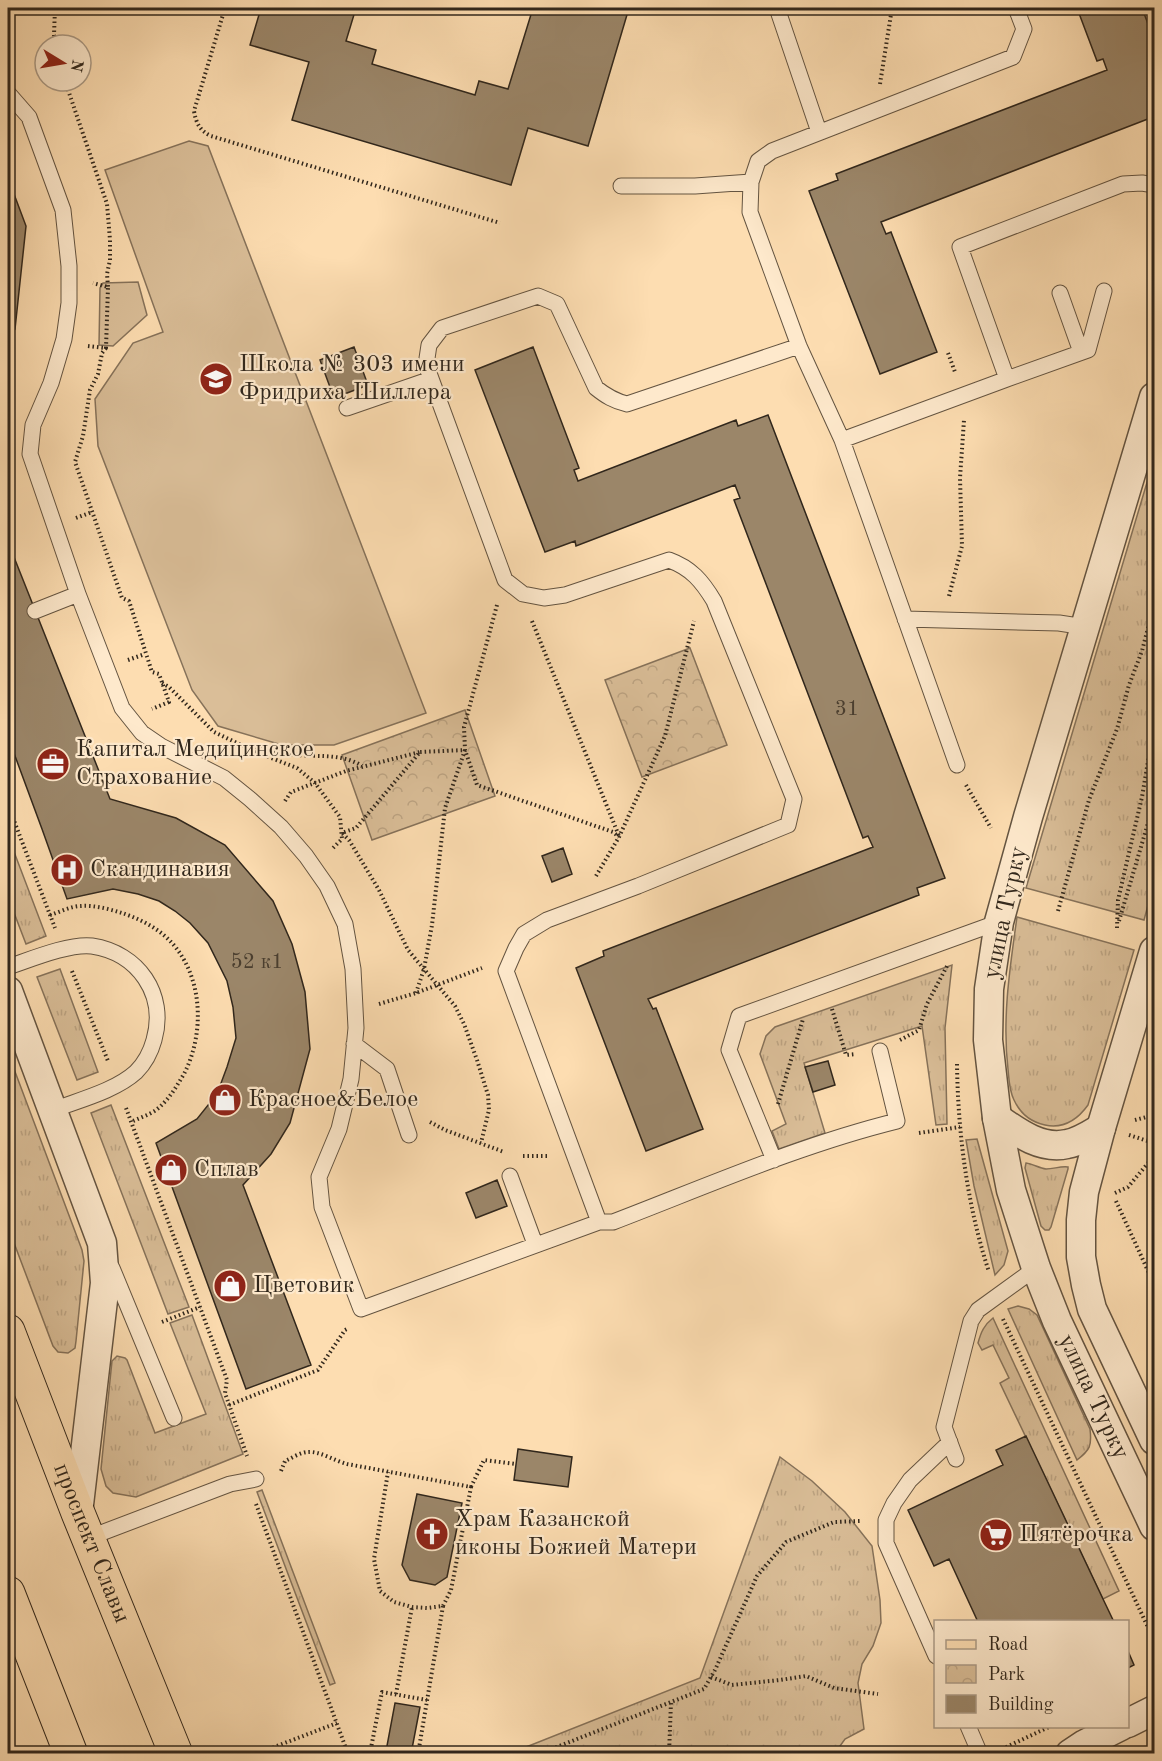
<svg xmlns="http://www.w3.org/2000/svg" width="1162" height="1761" font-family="'Old Standard TT',serif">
  <defs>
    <pattern id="grass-tufts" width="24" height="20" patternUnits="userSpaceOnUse" patternTransform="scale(1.5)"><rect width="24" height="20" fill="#dabe98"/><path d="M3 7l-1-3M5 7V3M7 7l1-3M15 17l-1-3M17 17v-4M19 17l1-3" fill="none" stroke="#bca382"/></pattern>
    <pattern id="park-crowns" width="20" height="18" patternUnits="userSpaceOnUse" patternTransform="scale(1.5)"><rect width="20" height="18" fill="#dabe98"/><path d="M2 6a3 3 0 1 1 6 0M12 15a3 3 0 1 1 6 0" fill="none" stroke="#bca382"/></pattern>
  </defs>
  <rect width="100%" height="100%" fill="#fdddb1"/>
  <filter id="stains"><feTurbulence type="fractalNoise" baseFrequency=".00333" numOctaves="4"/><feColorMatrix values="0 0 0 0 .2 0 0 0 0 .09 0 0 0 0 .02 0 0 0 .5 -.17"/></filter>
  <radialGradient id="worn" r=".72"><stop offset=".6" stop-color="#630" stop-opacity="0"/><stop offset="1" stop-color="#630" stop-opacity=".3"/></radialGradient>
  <path fill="url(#grass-tufts)" stroke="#86725a" stroke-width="1.5" d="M1154 459V883L1144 920 1026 888Z
    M8 836 46 936 26 944 8 897Z
    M1017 917 1134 950 1088 1105C1078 1119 1064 1129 1045 1125 1031 1122 1020 1113 1014 1100 1009 1090 1009 1079 1008 1069 1002 1018 1010 967 1017 917Z
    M952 965 945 1028 947 1124 936 1125 922 1026 804 1063 825 1133 779 1149 772 1131 786 1124 760 1054 766 1036 775 1027Z
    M60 969 98 1072 77 1080 37 977Z
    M8 1053 82 1250 84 1261 76 1341 75 1348 68 1353 58 1352 53 1346 8 1227Z
    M111 1105 189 1307 168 1314 91 1113Z
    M977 1139 1008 1251 1004 1265 995 1275 974 1186 966 1140Z
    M1026 1163C1033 1164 1039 1168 1046 1169 1054 1169 1060 1166 1068 1167V1169L1051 1227 1049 1230H1045L1041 1226 1025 1168Z
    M1018 1306 1029 1309 1037 1315 1090 1429C1092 1446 1090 1450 1077 1460L1008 1309Z
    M192 1315 243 1454 136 1497 113 1493 106 1486 101 1469 112 1361 117 1356 125 1358 127 1360 155 1433 206 1414 170 1323Z
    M993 1318 1119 1591 1103 1599 1000 1383 1009 1378 993 1345 982 1350 978 1343C981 1332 984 1325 993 1318Z
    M780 1457 812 1481 845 1512 872 1546 880 1600 881 1623 873 1646 862 1664 858 1683 864 1729 845 1739 835 1753H511L700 1678Z
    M262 1490 335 1683 330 1685 257 1492Z"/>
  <path fill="url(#park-crowns)" stroke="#86725a" stroke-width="1.5" d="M690 648 727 745 642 777 605 680Z
    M465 710 495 796 372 840 342 755Z"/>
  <path fill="#dabe98" stroke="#86725a" stroke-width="1.5" d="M189 141 208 146 426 713 334 745H282L218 726 192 690 98 446 95 399 133 343 163 332 105 170Z
    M138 282 147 315 113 346 99 345 100 288 103 283Z"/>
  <path fill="#9b8669" stroke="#31271c" stroke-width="1.5" d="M261 8H356L346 41 376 50 372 64 475 95 479 81 508 89 533 8H629L588 146 528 128 511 185 292 120 309 62 250 45Z
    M1077 8H1142L1154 40V109L1151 111 1153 117 881 222 886 234 891 232 937 352 880 374 809 191 838 180 836 174 1107 70 1103 59 1097 61Z
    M8 178 26 226 15 329 8 341Z
    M354 347 368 385 334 398 320 360Z
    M533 347 579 468 574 470 578 481 736 420 738 426 768 415 945 878 917 888 919 895 648 999 653 1009 656 1008 703 1129 646 1151 576 968 604 956 603 951 873 847 868 836 863 838 734 500 740 498 735 485 576 546 575 541 545 552 475 370Z
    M8 542 110 799 176 818 225 845 273 901 292 944 305 992 310 1049 290 1123 271 1154 243 1185 311 1365 246 1389 156 1143 197 1119 217 1094 227 1067 236 1038 233 1007 227 981 208 943 190 923 175 911 159 901 138 894 113 889 67 899 42 829 8 737Z
    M563 848 572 874 552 882 542 856Z
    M828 1061 835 1085 813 1092 805 1067Z
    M497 1180 507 1206 476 1218 466 1193Z
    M1026 1436 1103 1599 1114 1622H978L949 1559 934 1566 908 1510 1003 1465 996 1450Z
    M518 1449 572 1457 568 1487 514 1480Z
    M417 1494 462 1503 447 1577 435 1585 410 1580 402 1565Z
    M1128 1651 1134 1665 1128 1668Z
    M395 1703 420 1707 411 1754 386 1751Z"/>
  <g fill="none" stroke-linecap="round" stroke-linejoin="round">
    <defs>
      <path id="lane" d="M777 8 819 132
        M1016 8 1024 29 1013 57 772 151 758 161 751 182 750 212 799 346 842 440 1007 379 960 247 1123 184 1142 183 1154 185
        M8 93 29 117 63 210 69 266V303L64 339 51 383 33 425 30 454 78 594 122 708 142 733 161 746 224 778 250 799 281 827 306 856 327 886 345 924 353 969 356 1028 351 1079 339 1129 319 1177 322 1207 361 1309 599 1222H613C707 1186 800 1145 897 1121L880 1051
        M621 186H695L751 182
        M1060 293 1081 352
        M1007 379 1088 350 1104 291
        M347 408 431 379
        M842 440 957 765
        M35 611 78 594
        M905 619 1059 623 1085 627
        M8 967C29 960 70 943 92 946 138 953 167 994 154 1040 151 1051 145 1063 136 1072 115 1091 79 1100 53 1110
        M354 1044 387 1069 409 1135
        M774 1160 729 1050 739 1016 999 922
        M510 1176 535 1244
        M599 1222 506 971 516 948 524 934 547 920 638 886 788 825 794 799 714 601C702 581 691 568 669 560L565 595 544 598 523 594 505 580 426 365 429 345 442 328 538 296 557 304 596 388C606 396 614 401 627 404L799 346
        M112 1268 174 1418
        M956 1459 944 1427 971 1321 978 1310 1036 1268
        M88 1538 230 1484 256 1479
        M936 1656 886 1543V1520L894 1503 910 1480 950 1442
        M968 1726 980 1754"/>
      <g id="street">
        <path id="s1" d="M1154 397 1028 817 999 922 989 989 988 1040 997 1118 1011 1190 1036 1268 1057 1321 1154 1526"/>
        <path d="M1154 951 1101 1128 1084 1192 1081 1220V1257L1086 1285 1092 1309 1154 1440"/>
        <path d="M8 991 102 1243 105 1283 78 1513"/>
        <path d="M997 1118C1017 1132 1041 1150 1067 1144 1079 1142 1091 1134 1101 1128"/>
        <path d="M1128 1723 1154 1710"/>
        <path d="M1070 1754 1085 1744 1121 1726"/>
      </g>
      <g id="primary">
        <path id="s2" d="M8 1331 78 1513 176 1754"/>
        <path d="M8 1593 71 1754"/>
      </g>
    </defs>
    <use href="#lane" stroke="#645441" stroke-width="17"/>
    <use href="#street" stroke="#645441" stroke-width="31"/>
    <use href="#primary" stroke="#31271c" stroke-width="35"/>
    <path stroke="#31271c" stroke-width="4" stroke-dasharray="1.5 3" stroke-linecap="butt" d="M55 8 54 35 56 45
      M225 8 194 111C196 123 200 131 211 136L500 223
      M65 81 107 204 110 240V260L107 274 108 287
      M880 84 892 8
      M88 346 106 348 108 287 93 283
      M106 348 102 353 98 374 90 390 83 436 75 462 122 598 129 601 152 672 159 674 169 702 152 709
      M948 353 955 372
      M76 518 92 512
      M949 596 962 546 960 478 964 420
      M497 605 464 727 465 750 477 785 613 832 619 837
      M532 621 619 836
      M128 660 145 654
      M162 683 169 687 214 732 256 752 297 768 315 783 340 817 342 839 331 850
      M247 745C261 748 275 752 289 754 314 758 340 752 362 766
      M966 785 991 828
      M285 801 291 792 346 771 420 752 356 828 342 833 349 840 379 890 408 950 455 1006 464 1024 477 1060 488 1095 489 1110 481 1143
      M8 805 55 928
      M596 876 619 837 665 736 694 621
      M1058 911 1089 800 1117 729 1129 685 1142 651 1154 605
      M50 915C60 912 71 906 81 906 94 905 109 909 122 913 137 918 154 926 166 937 203 971 206 1031 184 1074 176 1087 169 1100 156 1110 149 1115 139 1118 131 1122
      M1119 921 1154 803
      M1117 928 1118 900 1142 797 1154 726
      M72 971 108 1061
      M416 993 424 969 432 925 445 808 465 750 420 752
      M379 1004 416 993 482 968
      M832 1009 846 1055 856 1054
      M900 1040 919 1030 927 1004 947 966
      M957 1064C958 1134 967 1205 989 1272
      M778 1104 803 1019
      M126 1108 227 1380 225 1393 247 1456
      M1135 1120 1154 1115
      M430 1122 445 1130 504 1152
      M919 1133 960 1127
      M1129 1135 1154 1143
      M523 1156H548
      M1115 1193 1128 1187 1154 1156
      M1116 1201 1154 1284
      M1003 1319 1154 1640
      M162 1322 200 1307
      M229 1405 318 1370 345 1330 347 1329
      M281 1471 285 1461C292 1458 301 1452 308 1452 320 1451 335 1461 347 1464L471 1487 451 1590 443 1606 427 1608 412 1607 394 1602 380 1591 374 1559 388 1472
      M471 1487 484 1460 516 1464
      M256 1504 348 1754
      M711 1677 732 1685 780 1680 806 1676 834 1688 878 1694
      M396 1694 412 1607
      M1002 1749 1051 1726
      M256 1754 337 1723
      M373 1754 371 1748 382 1692 427 1700
      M418 1754 443 1606
      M539 1754 704 1689 715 1670 757 1576 786 1542 834 1522 861 1521
      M669 1754 671 1702"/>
    <use href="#lane" stroke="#fee9cc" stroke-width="15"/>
    <use href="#street" stroke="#fee9cc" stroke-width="28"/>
    <use href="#primary" stroke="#fdddb1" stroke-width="33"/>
  </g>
  <defs>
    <symbol id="school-disc" viewBox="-11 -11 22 22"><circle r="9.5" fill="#8f2418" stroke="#fee9cc"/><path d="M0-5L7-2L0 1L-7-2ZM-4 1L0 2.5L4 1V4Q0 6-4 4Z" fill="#fff"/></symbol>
    <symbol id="office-disc" viewBox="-11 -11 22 22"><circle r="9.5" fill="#8f2418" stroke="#fee9cc"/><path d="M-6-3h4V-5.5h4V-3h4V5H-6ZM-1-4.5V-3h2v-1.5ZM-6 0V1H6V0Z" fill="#fff"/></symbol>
    <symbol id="hospital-disc" viewBox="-11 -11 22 22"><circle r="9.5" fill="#8f2418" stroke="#fee9cc"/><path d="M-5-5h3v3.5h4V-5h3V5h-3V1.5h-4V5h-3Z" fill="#fff"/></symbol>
    <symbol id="shop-disc" viewBox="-11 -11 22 22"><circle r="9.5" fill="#8f2418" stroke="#fee9cc"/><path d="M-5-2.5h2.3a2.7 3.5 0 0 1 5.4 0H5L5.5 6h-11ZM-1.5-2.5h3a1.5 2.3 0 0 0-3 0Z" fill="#fff"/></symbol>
    <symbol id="church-disc" viewBox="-11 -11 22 22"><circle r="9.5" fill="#8f2418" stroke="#fee9cc"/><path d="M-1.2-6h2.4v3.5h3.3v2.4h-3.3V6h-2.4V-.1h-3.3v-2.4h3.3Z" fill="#fff"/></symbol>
    <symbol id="supermarket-disc" viewBox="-11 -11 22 22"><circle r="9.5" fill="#8f2418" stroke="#fee9cc"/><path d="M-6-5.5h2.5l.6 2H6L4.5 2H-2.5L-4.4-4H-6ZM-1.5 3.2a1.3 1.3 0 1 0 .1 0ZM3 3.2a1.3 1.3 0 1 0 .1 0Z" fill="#fff"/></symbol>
  </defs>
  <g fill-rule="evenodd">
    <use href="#school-disc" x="197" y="360" width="38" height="38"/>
    <use href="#office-disc" x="34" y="745" width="38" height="38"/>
    <use href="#hospital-disc" x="48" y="851" width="38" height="38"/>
    <use href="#shop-disc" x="206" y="1081" width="38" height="38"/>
    <use href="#shop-disc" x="152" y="1151" width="38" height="38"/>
    <use href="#shop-disc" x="211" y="1267" width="38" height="38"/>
    <use href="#church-disc" x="413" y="1515" width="38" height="38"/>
    <use href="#supermarket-disc" x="977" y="1516" width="38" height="38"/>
  </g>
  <g text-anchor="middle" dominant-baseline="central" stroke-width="4.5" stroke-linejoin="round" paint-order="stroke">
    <g font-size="21" fill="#4c3f2f">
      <text x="847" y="709">31</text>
      <text x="257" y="962">52 к1</text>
    </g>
    <g font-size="24" fill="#31271c" stroke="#fee9cc" text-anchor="start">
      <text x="239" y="365">Школа № 303 имени<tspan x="239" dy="28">Фридриха Шиллера</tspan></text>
      <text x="76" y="750">Капитал Медицинское<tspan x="76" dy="28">Страхование</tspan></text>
      <text x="90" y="870">Скандинавия</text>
      <text x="248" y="1100">Красное&amp;Белое</text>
      <text x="194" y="1170">Сплав</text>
      <text x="253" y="1286">Цветовик</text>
      <text x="455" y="1520">Храм Казанской<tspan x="455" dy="28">иконы Божией Матери</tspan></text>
      <text x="1019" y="1535">Пятёрочка</text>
    </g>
    <g font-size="24" fill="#31271c" stroke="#fee9cc">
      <text transform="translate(1006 913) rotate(-78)">улица Турку</text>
      <text stroke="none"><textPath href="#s1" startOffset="1041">улица Турку</textPath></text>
      <text stroke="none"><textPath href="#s2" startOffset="228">проспект Славы</textPath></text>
    </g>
  </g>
  <rect width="1162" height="1761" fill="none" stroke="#fdddb1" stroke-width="30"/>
  <rect x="9" y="9" width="1144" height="1743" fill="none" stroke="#31271c" stroke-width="3"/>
  <rect x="15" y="15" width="1132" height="1731" fill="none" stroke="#31271c" stroke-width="1.5"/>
  <rect x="934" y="1620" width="195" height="108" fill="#fee9cc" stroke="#ac9b86" stroke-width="1.5"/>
  <rect x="946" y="1640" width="30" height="9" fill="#fdddb1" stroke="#ac9b86" stroke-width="1.5"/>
  <text x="988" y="1650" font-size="18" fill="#31271c">Road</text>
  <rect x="946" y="1665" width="30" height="18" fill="url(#park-crowns)" stroke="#ac9b86" stroke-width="1.5"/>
  <text x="988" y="1680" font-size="18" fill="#31271c">Park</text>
  <rect x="946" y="1695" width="30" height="18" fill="#9b8669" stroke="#ac9b86" stroke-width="1.5"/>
  <text x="988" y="1710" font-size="18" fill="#31271c">Building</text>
  <g transform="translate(63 63) rotate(101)"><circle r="28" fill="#fee9cc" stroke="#ac9b86" stroke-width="1.5"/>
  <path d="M0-4.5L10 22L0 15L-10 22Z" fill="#8f2418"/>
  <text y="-9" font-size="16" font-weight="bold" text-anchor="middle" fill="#31271c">N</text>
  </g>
  <rect width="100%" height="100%" filter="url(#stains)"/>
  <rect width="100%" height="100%" fill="url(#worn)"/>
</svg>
